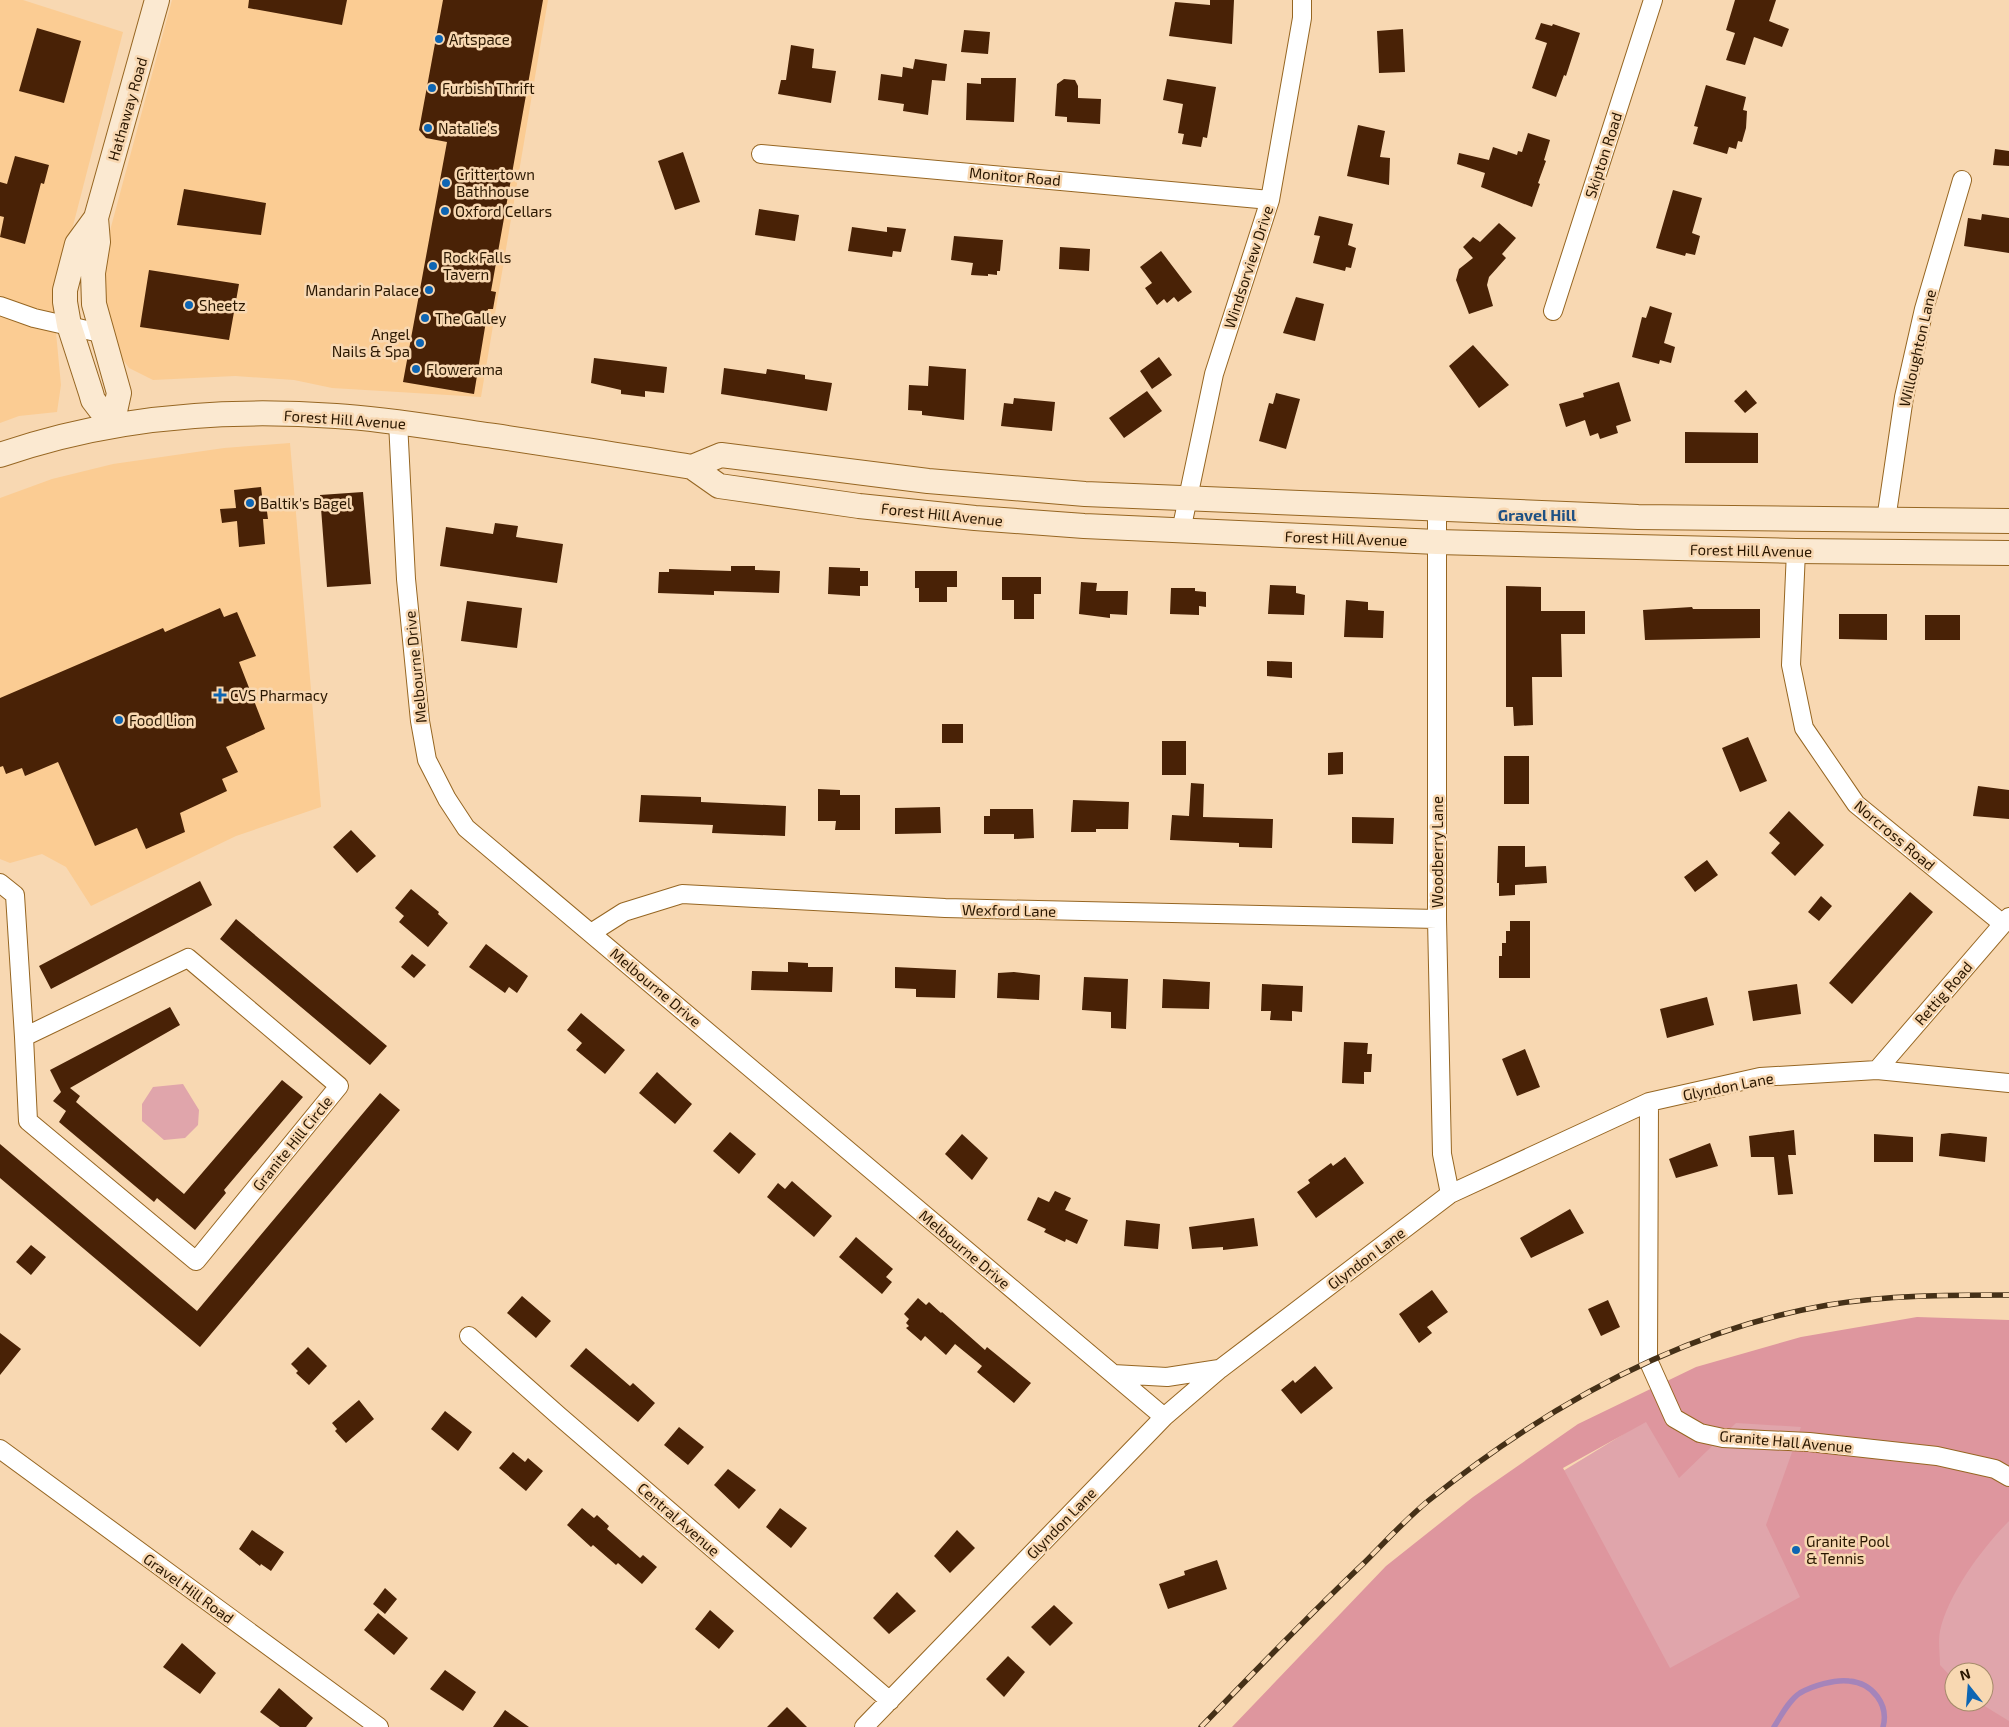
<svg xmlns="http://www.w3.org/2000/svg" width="2009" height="1727" font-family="'Exo 2',sans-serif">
  <rect width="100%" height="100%" fill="#f8d8b2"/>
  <path fill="#fbcc93" d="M0 0H23L123 32 57 288 54 312 61 385 57 412 19 416 0 423Z
    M172 0H548L481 397 332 388 294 380 235 376 153 380 129 368 121 357 101 301 108 238Z
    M290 443 321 807 236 836 91 906 66 867 42 854 10 863 0 859V498L52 479 113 464 224 448Z"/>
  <path fill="#e0a5ab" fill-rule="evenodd" d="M183 1084 199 1110 198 1125 185 1138 164 1140 142 1121V1104L153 1087Z
    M2009 1339V1727L1670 1702 1545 1482 1717 1377ZM1954 1672H1984V1702H1954Z"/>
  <path fill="#de969e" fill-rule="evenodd" d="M1917 1317 2009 1320V1521C1983 1547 1948 1594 1940 1631 1938 1641 1940 1655 1940 1665L1954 1680V1702H1978L2009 1721V1727H1232L1386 1566 1473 1497 1578 1424 1696 1367 1801 1337ZM1646 1422 1679 1478 1736 1423 1801 1427 1766 1525 1800 1597 1670 1668 1563 1468Z"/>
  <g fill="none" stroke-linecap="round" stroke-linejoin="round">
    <path stroke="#a584ba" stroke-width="5.5" d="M1774 1727C1781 1716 1789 1700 1800 1693 1812 1686 1835 1679 1849 1681 1873 1683 1889 1705 1883 1727"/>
  </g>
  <path fill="#492206" d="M249 0H347L342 25 248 8Z
    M443 0H543L491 291 496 292 493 309H488L474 394 403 382 447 142 426 138 419 130Z
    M1210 0H1234L1232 44 1169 36 1175 2 1210 5Z
    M1735 0H1776L1769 21 1789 29 1782 47 1754 37 1745 65 1726 60 1735 33 1726 30Z
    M1541 23 1552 26 1553 24 1580 33 1566 76 1564 75 1556 97 1532 88 1547 43 1535 39Z
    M37 28 81 41 64 103 19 91Z
    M1403 29 1405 72 1379 73 1377 31Z
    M964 30 990 32 988 54 961 52Z
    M791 45 814 49 812 68 836 71 831 103 778 94 781 80H786Z
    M915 59 947 64 945 81 932 80 928 115 903 111 904 104 878 100 881 74 902 77 903 67 913 69Z
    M981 78H1016L1014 122 966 120 967 83 981 84Z
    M1064 79 1075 80 1078 86V98L1101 99 1100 124 1067 122V117L1055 116 1057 84Z
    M1167 79 1216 87 1207 138 1203 137 1201 147 1182 144 1184 134 1178 133 1183 104 1163 100Z
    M1706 85 1746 97 1743 110 1747 111 1746 128 1742 142 1738 141 1736 149 1729 147 1727 154 1693 144 1698 127 1694 126Z
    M1358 125 1385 131 1380 157 1390 158 1389 185 1347 176Z
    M1528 133 1550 140 1544 160 1546 161 1538 183 1540 184 1532 207 1481 187 1485 173 1457 164 1459 153 1489 160 1493 147 1517 155 1518 151 1522 152Z
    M1995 149 2009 151V166L1993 165Z
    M683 152 700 202 675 210 658 161Z
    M15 156 49 165 44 184 41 183 25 244 0 237 4 217 0 216V182L7 184Z
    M184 189 266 203 261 235 177 225Z
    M1673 190 1702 198 1692 233 1700 236 1695 255 1686 253 1685 256 1656 248Z
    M759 209 799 215 795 241 755 235Z
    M1982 214 2009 218V253L1964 246 1968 218 1981 220Z
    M1319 216 1353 224 1348 245 1356 248 1351 268 1346 267 1345 271 1313 263 1320 236 1314 235Z
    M1499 223 1516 238 1502 254 1506 258 1489 277 1487 285 1493 306 1469 314 1456 280 1459 269 1473 258 1463 247 1473 237 1480 242Z
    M852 227 887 232V227L906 229 901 252 893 251 892 257 848 251Z
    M954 236 1003 240 1000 271H997V275L988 274V276L971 275 973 263 951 260Z
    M1060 247 1090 249 1089 271 1059 269Z
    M1161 251 1192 292 1178 302 1174 297 1167 303 1164 299 1157 305 1145 288 1152 283 1140 267Z
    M149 270 239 284 229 340 140 327Z
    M1296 297 1324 304 1315 341 1283 333Z
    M1650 306 1672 313 1664 343 1675 347 1671 363 1660 360 1659 364 1632 357 1642 317 1646 318Z
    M1473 345 1509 385 1479 408 1449 366Z
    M1159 357 1172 375 1152 389 1140 371Z
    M594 358 667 367 664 393 645 391V397L621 394V390L591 383Z
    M929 366 966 369 964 420 922 415V411L908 410 909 385 928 386Z
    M724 368 766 374 767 369 805 375V379L832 383 827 411 721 394Z
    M1619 382 1631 421 1616 426 1618 433 1600 439 1598 433 1590 436 1585 420 1566 427 1559 404 1584 397 1583 393Z
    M1746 390 1757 403 1745 413 1734 401Z
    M1147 391 1162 411 1124 438 1109 418Z
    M1276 393 1300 399 1286 449 1259 441 1269 403 1273 404Z
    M1014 398 1055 402 1052 431 1001 426 1004 403 1013 404Z
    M1685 432 1758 433V463H1685Z
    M261 487 263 504H266L268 519H263L265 544 239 547 237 521 222 523 220 509 236 508 234 490Z
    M363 492 371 584 327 587 320 495Z
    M495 523 518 526 516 537 563 544 557 583 440 566 446 527 493 534Z
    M731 566H755V570L780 571 779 593 714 591V595L658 593 659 572H669V569L731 571Z
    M829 567 860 568V571H868V586H860V596L828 594Z
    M915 571H957V587H947V602H919V588H915Z
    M1002 577H1041V594H1034V619H1014V600H1002Z
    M1081 582 1097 583 1096 591H1128L1127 615 1110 614V618L1079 614Z
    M1270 585 1296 586V593L1305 595 1304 615 1268 614Z
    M1506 586 1541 587V611H1585V634H1561L1562 677H1532L1533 725 1514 726 1513 707H1506Z
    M1171 588H1195V591L1206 592V607L1199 606V615L1170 614Z
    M1346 600 1368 602V610L1384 611 1383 638 1344 637Z
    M467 601 522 608 517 648 461 641Z
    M1692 607 1693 609H1760V638L1645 640 1643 610Z
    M220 608 224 617 237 612 256 656 239 662 265 729 226 747 238 772 222 779 227 791 180 813 185 832 146 849 137 828 95 846 58 762 25 776 22 768 6 774 3 766 0 767V698L163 628 165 632Z
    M1839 614H1887V640L1839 639Z
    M1925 615H1960V640H1925Z
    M1267 661 1292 662V678L1267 676Z
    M942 724H963V743H942Z
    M1748 737 1767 781 1740 792 1722 748Z
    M1162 741H1186V775H1162Z
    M1343 752V774L1328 775V753Z
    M1504 756H1529V804H1504Z
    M1191 783 1204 784 1203 817 1273 819 1272 848 1239 847V843L1170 840 1172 815 1189 816Z
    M1978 786 2009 790V819L1973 816Z
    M818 789 840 790V795H860V830H835L836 821H818Z
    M641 795 701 797V802L786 806 785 836 712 833 713 825 639 822Z
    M1073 800 1129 802 1128 829H1096V832H1071Z
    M940 807 941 833 895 834V808Z
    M990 809H1033L1034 838 1014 839V834H984V816H990Z
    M1789 811 1824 845 1795 876 1771 853 1780 843 1769 833Z
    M1352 817 1394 818 1393 844 1352 843Z
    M351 830 376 856 357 873 333 847Z
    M1498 846H1525V867L1546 866 1547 883 1515 885V895L1499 896V883H1497Z
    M1707 860 1718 875 1695 892 1684 877Z
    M200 881 212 905 51 989 39 966Z
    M411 889 439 912 438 914 448 923 428 947 399 922 404 916 395 908Z
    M1910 892 1933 912 1852 1004 1829 983Z
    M1821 896 1832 906 1819 921 1808 912Z
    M236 919 387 1046 370 1065 220 939Z
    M1510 921H1530V978H1499V956H1502V943H1506V931H1510Z
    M486 944 528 976 517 993 509 987 505 993 469 967Z
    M412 954 426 965 414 978 401 967Z
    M788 962 808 963V967H833L832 992 751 990 752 971 788 972Z
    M895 967 956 970 955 998 916 997V989L895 988Z
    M1014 972 1040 975 1039 1000 997 998 998 973Z
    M1084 977 1128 979 1126 1029 1111 1028V1012L1082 1010Z
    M1163 979 1210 982 1209 1009 1162 1008Z
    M1262 984 1303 986 1302 1012 1292 1011V1021L1270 1020 1271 1011H1261Z
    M1797 984 1801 1014 1753 1021 1748 991Z
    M1707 997 1714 1025 1667 1038 1660 1009Z
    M170 1007 180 1025 70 1088 80 1096 76 1102 184 1194 282 1080 303 1097 224 1190 226 1193 195 1230 157 1198 154 1202 59 1122 66 1111 53 1101 61 1092 50 1070Z
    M581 1013 625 1050 605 1074 576 1050 582 1043 567 1030Z
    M1344 1042 1368 1043 1367 1054H1372L1371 1072H1364V1084L1342 1083Z
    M1525 1049 1540 1087 1517 1096 1502 1059Z
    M657 1072 692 1104 675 1124 639 1093Z
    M380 1093 400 1110 200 1347 0 1178V1144L197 1311Z
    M1794 1130 1796 1155H1788L1793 1194 1778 1195 1774 1157H1751L1749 1136Z
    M730 1132 756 1154 739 1174 713 1151Z
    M1950 1133 1987 1137 1985 1162 1939 1156 1941 1134Z
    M962 1134 988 1158 972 1180 945 1154Z
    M1874 1134 1913 1137V1162H1874Z
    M1710 1143 1718 1166 1676 1178 1669 1159Z
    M1345 1157 1364 1183 1316 1218 1297 1192 1310 1183 1308 1180 1331 1163 1333 1166Z
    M792 1181 832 1216 814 1237 767 1197 778 1183 785 1189Z
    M1055 1191 1071 1198 1065 1210 1088 1220 1077 1244 1066 1239 1065 1242 1044 1232 1046 1229 1027 1220 1038 1197 1049 1202Z
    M1570 1209 1584 1233 1531 1258 1520 1238Z
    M1254 1218 1258 1246 1223 1250V1247L1192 1249 1189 1227Z
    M1126 1220 1160 1224 1158 1249 1124 1246Z
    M856 1237 893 1269 886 1277 892 1282 882 1294 839 1257Z
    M31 1245 46 1257 31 1275 16 1262Z
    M1432 1290 1448 1312 1427 1327 1432 1333 1419 1343 1399 1314Z
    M522 1296 551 1321 536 1338 507 1313Z
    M918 1298 926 1305 929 1302 941 1313 942 1312 985 1350 987 1347 1031 1383 1014 1403 977 1372 982 1366 955 1344 946 1355 925 1336 921 1341 906 1328 909 1326 906 1323 909 1319 904 1314Z
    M1608 1300 1620 1327 1601 1336 1588 1309Z
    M0 1333 21 1349 0 1375Z
    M308 1347 327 1366 309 1385 296 1373 298 1371 291 1364Z
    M586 1348 630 1386 633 1383 655 1403 638 1422 570 1366Z
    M1315 1366 1333 1388 1301 1414 1281 1390 1293 1380 1295 1383Z
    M359 1400 374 1419 346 1443 335 1431 337 1429 332 1423Z
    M445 1411 472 1432 458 1451 431 1429Z
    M679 1427 704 1447 688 1465 664 1445Z
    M513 1452 525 1462 528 1458 543 1471 526 1491 499 1468Z
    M728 1469 756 1490 739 1509 714 1485Z
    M582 1508 594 1518 597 1515 609 1526 607 1529 640 1558 643 1555 657 1567 642 1584 618 1563 616 1565 593 1545 591 1547 567 1525Z
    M780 1508 807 1528 791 1548 766 1527Z
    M252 1530 284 1552 271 1571 261 1564 260 1566 239 1549Z
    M957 1530 975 1548 950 1573 934 1556Z
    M1217 1560 1227 1589 1168 1609 1159 1584 1185 1575 1184 1571Z
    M385 1588 397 1599 385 1614 373 1604Z
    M897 1592 916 1611 889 1634 873 1618Z
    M1054 1605 1073 1623 1050 1646 1031 1627Z
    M710 1610 734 1631 719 1649 695 1629Z
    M378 1613 408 1638 394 1655 364 1630Z
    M182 1643 216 1673 200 1694 163 1667Z
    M1008 1656 1025 1672 1004 1697 986 1679Z
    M445 1670 476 1692 463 1711 430 1689Z
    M279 1688 313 1718 306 1727H280L260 1712Z
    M787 1707 807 1727H767Z
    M505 1710 529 1727H493Z"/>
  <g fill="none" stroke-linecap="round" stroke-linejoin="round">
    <defs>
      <path id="street" d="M761 154 1270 200
        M0 306 34 318 100 333
        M1553 311 1653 0
        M398 422 406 579 420 721 427 760 447 799 466 828 1164 1417
        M1437 510V919L1442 1154 1450 1194
        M1886 520 1904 397 1924 309 1962 180
        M1181 531 1214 374 1270 200 1302 18V0
        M1796 551 1791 665 1804 728 1856 804 2003 924
        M0 883 15 895 24 1037
        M591 933 624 912 682 894 945 908 1437 919
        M188 958 339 1086 196 1261 28 1121 24 1037Z
        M1877 1070 2009 917
        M1649 1102 1648 1360 1674 1418 1700 1433 1723 1438 1809 1442 1937 1456 1995 1469 2009 1477
        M469 1336 559 1416 890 1701
        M1113 1374 1167 1377 1219 1369
        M0 1449 379 1727
        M864 1727 1164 1417 1220 1369 1450 1194 1649 1102 1760 1077 1877 1070 2009 1083"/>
      <path id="secondary" d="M96 218 98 242 93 273 94 304 119 393 112 425
        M112 425 93 400 91 393 69 325 65 302V290L77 244 96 218 157 0
        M0 455C109 417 222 408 336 416 389 419 442 429 494 436 560 446 626 456 692 467L719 486 859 506 975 518 1084 526 1437 542 1796 551 2009 553
        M692 467 721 455 928 481 1085 494 1638 517 2009 521"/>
    </defs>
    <use href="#street" stroke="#966622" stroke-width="20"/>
    <use href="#secondary" stroke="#966622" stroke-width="26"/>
    <use href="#street" stroke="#fff" stroke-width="18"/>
    <use href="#secondary" stroke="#fbe9d1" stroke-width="24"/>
    <defs>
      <path id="rail" d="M1201 1727C1254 1672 1307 1617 1363 1564 1384 1543 1405 1520 1428 1501 1545 1407 1679 1331 1828 1305 1888 1295 1948 1295 2009 1295"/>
    </defs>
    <use href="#rail" stroke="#453017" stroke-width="5.5"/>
    <use href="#rail" stroke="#f8d8b2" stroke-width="4" stroke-dasharray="11" stroke-linecap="butt"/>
  </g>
  <g fill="#0d65b3" stroke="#f8d8b2" stroke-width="2">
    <circle cx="439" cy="39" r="5"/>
    <circle cx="432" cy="88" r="5"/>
    <circle cx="428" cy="128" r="5"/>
    <circle cx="446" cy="183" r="5"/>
    <circle cx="445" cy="211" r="5"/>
    <circle cx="433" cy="266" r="5"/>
    <circle cx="429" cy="290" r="5"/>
    <circle cx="189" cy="305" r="5"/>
    <circle cx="425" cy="318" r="5"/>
    <circle cx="420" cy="343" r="5"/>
    <circle cx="416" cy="369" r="5"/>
    <circle cx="250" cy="503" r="5"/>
    <path d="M217.5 687.5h5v5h5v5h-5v5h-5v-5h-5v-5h5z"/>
    <circle cx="119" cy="720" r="5"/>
    <circle cx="1796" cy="1550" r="5"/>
  </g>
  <g text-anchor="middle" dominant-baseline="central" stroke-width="5" stroke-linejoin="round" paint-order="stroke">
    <g font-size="15" fill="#2a1700" stroke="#f8d8b2" text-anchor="start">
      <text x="449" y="39">Artspace</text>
      <text x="442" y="88">Furbish Thrift</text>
      <text x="438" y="128">Natalie's</text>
      <text x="456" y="174">Crittertown<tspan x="456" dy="17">Bathhouse</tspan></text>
      <text x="455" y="211">Oxford Cellars</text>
      <text x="443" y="257">Rock Falls<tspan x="443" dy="17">Tavern</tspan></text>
      <text x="419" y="290" text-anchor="end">Mandarin Palace</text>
      <text x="199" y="305">Sheetz</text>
      <text x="435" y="318">The Galley</text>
      <text x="410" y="334" text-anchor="end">Angel<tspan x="410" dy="17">Nails &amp; Spa</tspan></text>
      <text x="426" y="369">Flowerama</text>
      <text x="260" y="503">Baltik's Bagel</text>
      <text x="230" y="695">CVS Pharmacy</text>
      <text x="129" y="720">Food Lion</text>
      <text x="1806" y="1541">Granite Pool<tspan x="1806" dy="17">&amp; Tennis</tspan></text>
    </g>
    <g font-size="15" fill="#2a1700" stroke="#f8d8b2">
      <text transform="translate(127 109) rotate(-74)">Hathaway Road</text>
      <text transform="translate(1603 155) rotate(-72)">Skipton Road</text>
      <text transform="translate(1015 176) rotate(5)">Monitor Road</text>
      <text transform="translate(1248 267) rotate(-72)">Windsorview Drive</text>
      <text transform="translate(1917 348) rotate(-77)">Willoughton Lane</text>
      <text transform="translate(345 419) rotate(4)">Forest Hill Avenue</text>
      <text transform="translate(942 514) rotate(6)">Forest Hill Avenue</text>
      <text transform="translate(1346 538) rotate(2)">Forest Hill Avenue</text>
      <text transform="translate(1751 550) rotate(1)">Forest Hill Avenue</text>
      <text transform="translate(415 667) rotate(-96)">Melbourne Drive</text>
      <text transform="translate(1895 835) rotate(40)">Norcross Road</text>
      <text transform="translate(1437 852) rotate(-90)">Woodberry Lane</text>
      <text transform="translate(1009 910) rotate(1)">Wexford Lane</text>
      <text transform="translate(656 987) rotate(40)">Melbourne Drive</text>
      <text transform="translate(1943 993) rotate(-49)">Rettig Road</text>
      <text transform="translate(1728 1086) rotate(-11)">Glyndon Lane</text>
      <text transform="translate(292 1143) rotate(-51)">Granite Hill Circle</text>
      <text transform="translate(965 1249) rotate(40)">Melbourne Drive</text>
      <text transform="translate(1366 1258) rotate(-37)">Glyndon Lane</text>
      <text transform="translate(1786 1441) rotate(5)">Granite Hall Avenue</text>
      <text transform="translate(679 1519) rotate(41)">Central Avenue</text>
      <text transform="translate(1061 1523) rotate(-46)">Glyndon Lane</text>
      <text transform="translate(189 1588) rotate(36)">Gravel Hill Road</text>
    </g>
    <g font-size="16" font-weight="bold" fill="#1f5184" stroke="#f8d8b2">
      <text x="1537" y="514">Gravel Hill</text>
    </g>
  </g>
  <g transform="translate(1969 1687) rotate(343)"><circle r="24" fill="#f8d8b2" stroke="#a68b6b"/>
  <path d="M0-4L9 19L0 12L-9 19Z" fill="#0d65b3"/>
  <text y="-8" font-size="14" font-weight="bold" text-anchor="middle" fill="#2a1700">N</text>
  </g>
</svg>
